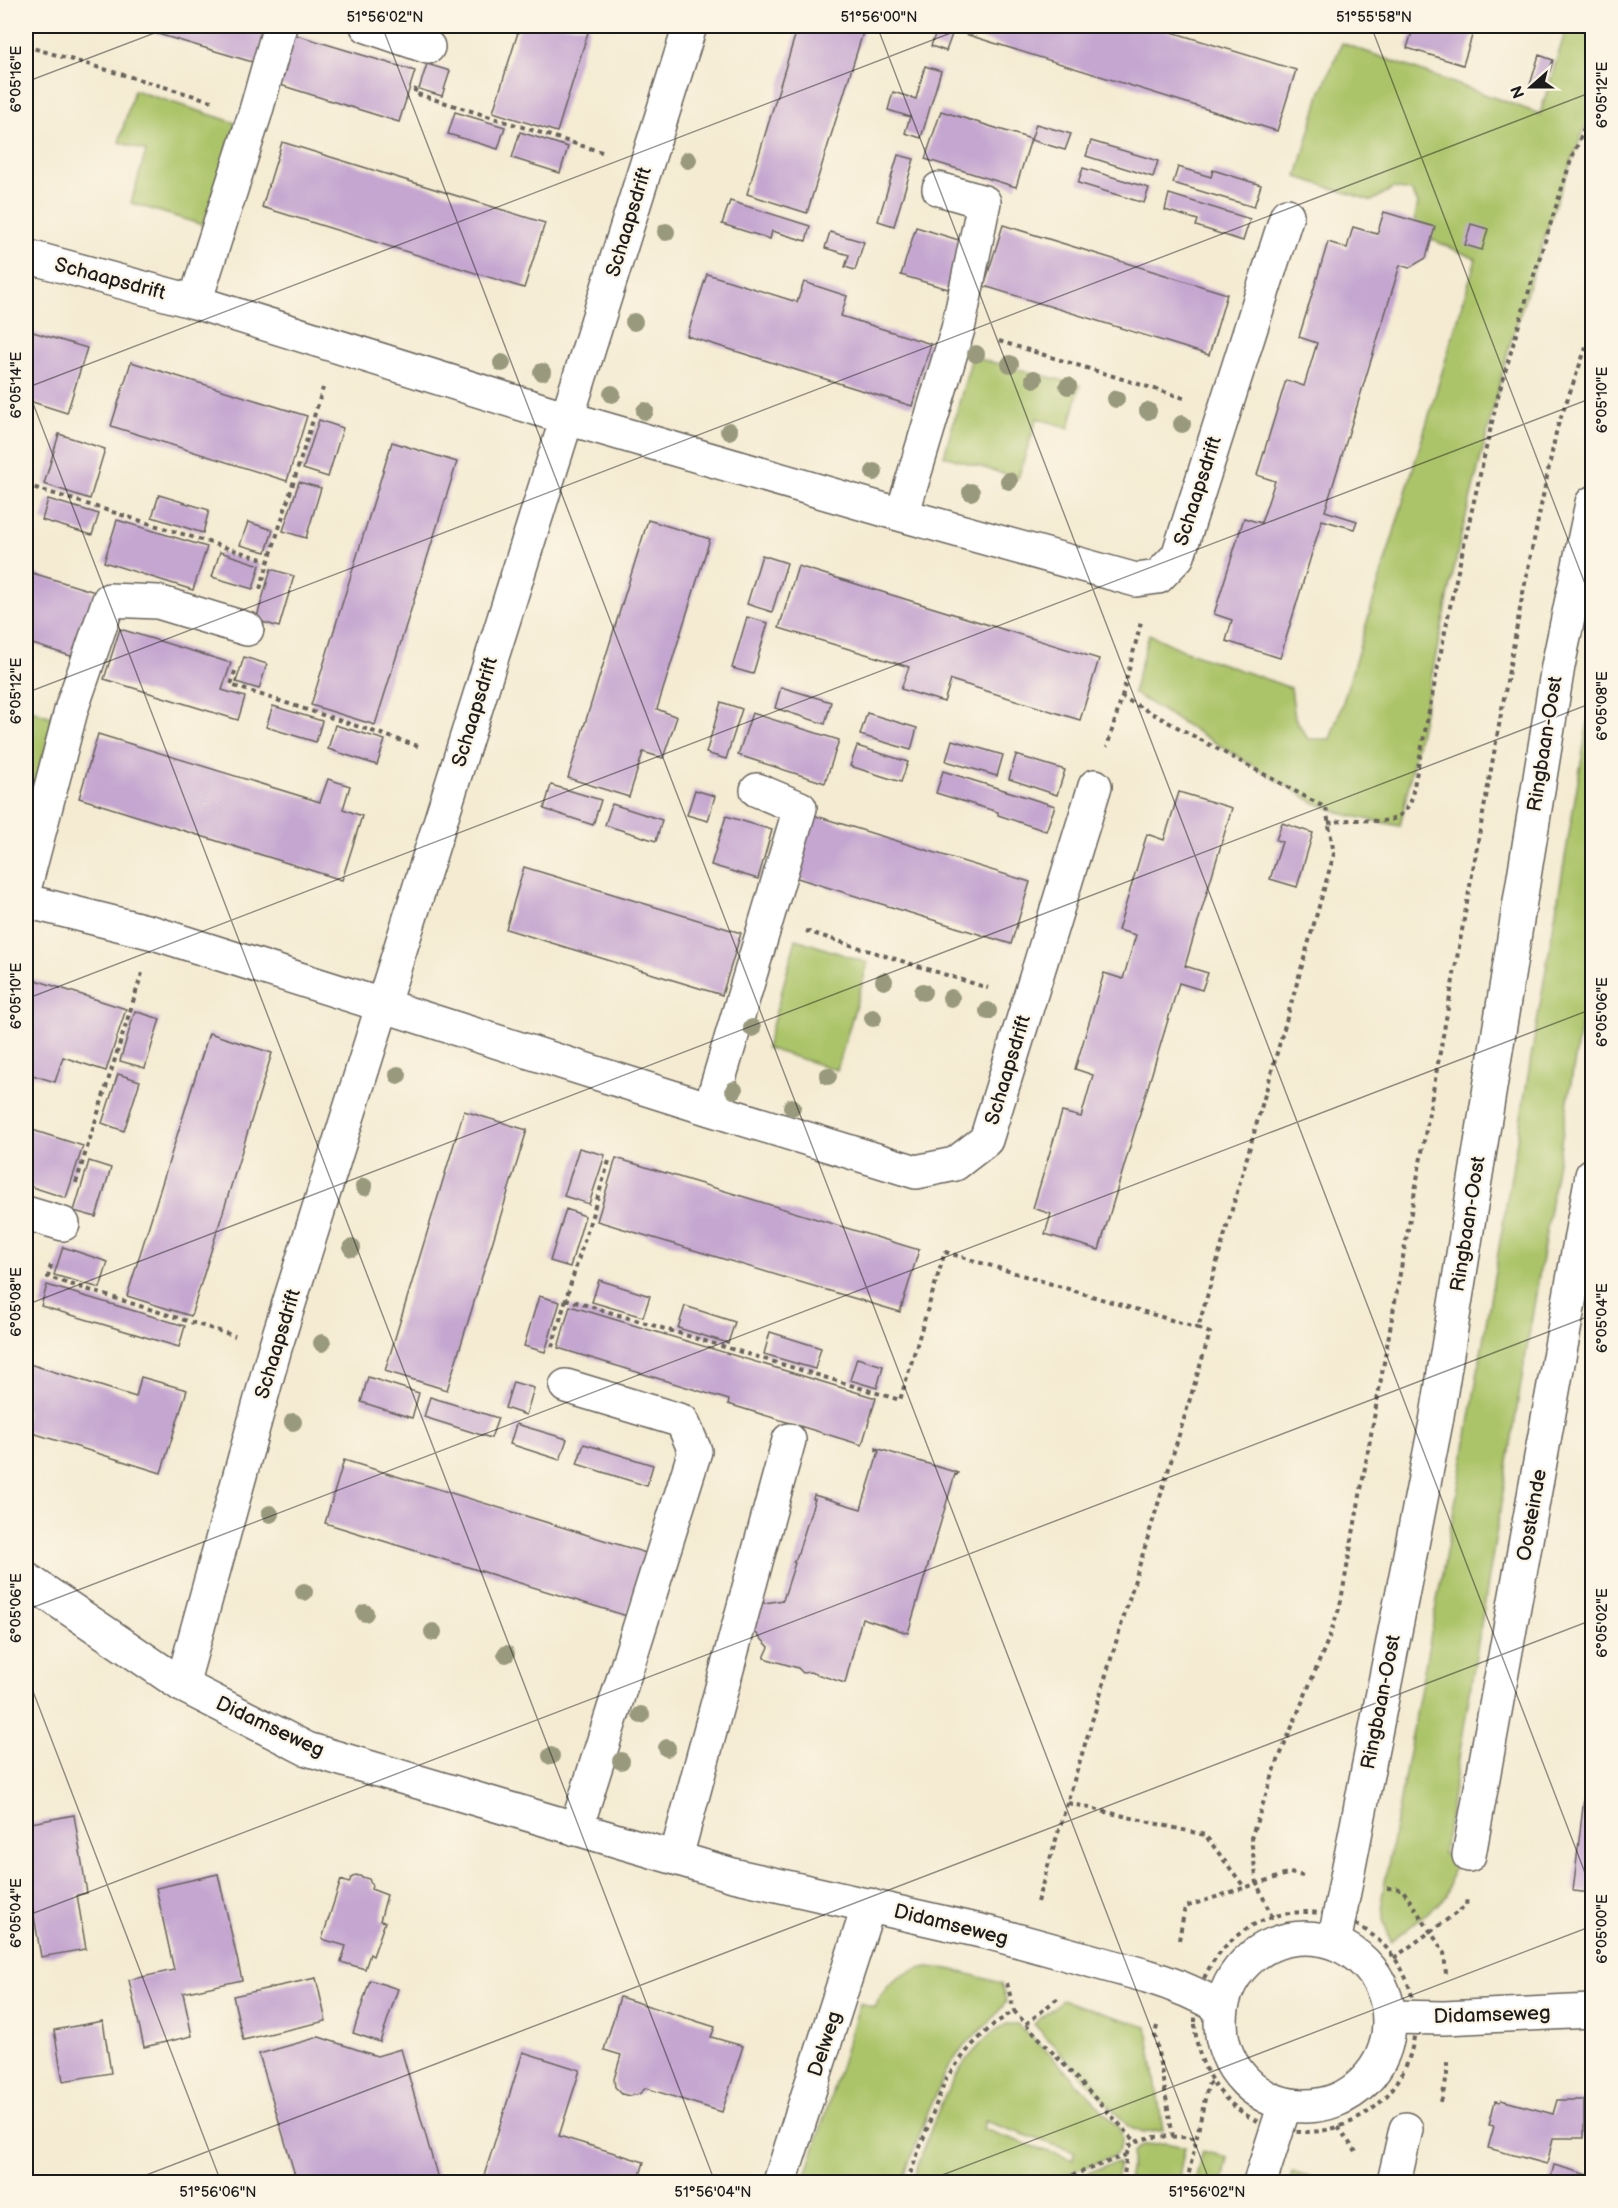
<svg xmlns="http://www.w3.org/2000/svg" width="1618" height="2208" font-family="'Balsamiq Sans',sans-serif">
  <rect width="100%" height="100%" fill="#fcf5e5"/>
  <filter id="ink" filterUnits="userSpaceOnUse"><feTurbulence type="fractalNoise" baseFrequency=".0167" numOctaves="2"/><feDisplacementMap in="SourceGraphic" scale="12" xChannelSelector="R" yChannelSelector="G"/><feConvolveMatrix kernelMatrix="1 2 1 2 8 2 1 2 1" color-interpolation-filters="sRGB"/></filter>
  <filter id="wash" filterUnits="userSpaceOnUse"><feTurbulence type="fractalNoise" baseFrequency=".008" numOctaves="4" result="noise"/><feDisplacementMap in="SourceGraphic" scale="24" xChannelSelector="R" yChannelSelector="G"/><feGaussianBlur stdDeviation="1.35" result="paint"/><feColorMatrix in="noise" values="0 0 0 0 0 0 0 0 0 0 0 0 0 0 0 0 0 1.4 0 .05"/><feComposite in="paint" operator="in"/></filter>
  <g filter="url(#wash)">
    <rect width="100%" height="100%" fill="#f4ebd2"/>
    <path fill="#acc469" stroke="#647042" stroke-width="1.5" fill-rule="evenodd" d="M1567 26H1592V109L1556 202 1508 351 1461 536 1400 826 1347 815 1313 802 1133 693 1149 634 1183 650 1291 688 1295 718 1308 739H1330L1342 705 1476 259 1412 231 1418 203 1411 191 1393 188 1372 201 1297 177 1320 94 1342 43 1540 114Z
      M134 90 236 123 203 225 131 203 146 151 119 142Z
      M972 357 1080 385 1069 428 1037 418 1018 478 944 456Z
      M1592 698V956L1443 1854 1456 1857 1447 1895 1437 1905 1391 1942 1383 1919 1382 1897 1460 1477Z
      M26 708 54 718 26 820Z
      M796 939 868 963 837 1070 766 1048Z
      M928 1967 950 1969 1001 1983 1006 2002 990 2022 965 2044 948 2067 927 2115 902 2182H804L860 2003 875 2008C883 1984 904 1971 928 1967Z
      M1062 2000 1147 2027 1163 2130 1143 2133 1129 2127 1034 2024Z
      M1007 2024H1017L1052 2056 1119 2128C1125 2139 1122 2149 1112 2157L1045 2182H912C931 2132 941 2086 979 2046 988 2037 995 2029 1007 2024ZM985 2121 1074 2152 1073 2160 983 2129Z
      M1165 2143 1185 2147 1178 2182H1128L1133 2152 1142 2145Z
      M1202 2151 1228 2157 1223 2182H1195Z
      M1117 2162 1119 2165 1116 2182H1064Z
      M1292 2172 1324 2182H1289Z"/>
    <g id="blocks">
      <path fill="#c5a6d0" d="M131 26H270L259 64Z
        M437 26H464L461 33Z
        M520 26H590L557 132 493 112Z
        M798 26H865L807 213 747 194Z
        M938 26H955L946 51 931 46Z
        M968 26H1152L1296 70 1277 131 965 34Z
        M1414 26H1475L1463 65 1407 48Z
        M293 34 415 71 399 122 277 84Z
        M1539 55 1553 60 1544 90 1530 85Z
        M427 64 450 71 442 96 419 89Z
        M925 66 941 71 921 138 905 133 910 117 888 110 893 92 916 99Z
        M941 111 1031 139 1016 187 925 159Z
        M455 112 505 127 498 149 448 134Z
        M1036 124 1071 134 1065 150 1031 140Z
        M520 132 568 147 560 173 512 158Z
        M1091 141 1158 161 1153 177 1086 156Z
        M282 142 545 223 524 288 262 207Z
        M898 155 914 159 894 226 878 221Z
        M1178 167 1211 177 1213 170 1261 185 1254 207 1173 183Z
        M1083 168 1149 188 1144 203 1078 183Z
        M1169 194 1250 219 1243 241 1196 226 1198 220 1165 210Z
        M730 201 810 226 806 241 772 231 770 239 722 224Z
        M1384 212 1435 227 1426 258 1409 268 1400 265 1325 511 1357 521 1354 529 1322 520 1280 658 1226 641 1232 620 1214 614 1244 518 1261 523 1275 481 1257 475 1286 380 1304 386 1317 343 1299 337 1328 242 1347 248 1353 227 1377 234Z
        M1471 224 1488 229 1482 250 1465 245Z
        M1003 225 1227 294 1209 355 984 286Z
        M916 227 962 241 948 289 901 275Z
        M830 232 864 242 855 270 845 267 849 255 825 248Z
        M707 274 797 302 804 282 847 296 841 316 931 344 912 406 687 336Z
        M26 330 87 348 67 413 26 400Z
        M131 362 307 416 287 481 111 426Z
        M319 420 343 428 328 477 303 469Z
        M59 434 105 449 90 499 44 484Z
        M392 442 457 462 375 725 311 705Z
        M299 482 321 488 306 538 283 531Z
        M159 495 209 510 203 533 152 517Z
        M48 499 99 514 92 535 42 520Z
        M117 520 207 547 193 590 104 562Z
        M648 520 710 539 657 709 677 717 663 758 643 752 629 797 568 778Z
        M248 522 273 530 266 552 240 545Z
        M220 552 260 565 253 589 212 577Z
        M762 555 787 563 772 612 747 604Z
        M798 566 1099 659 1080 720 951 680 944 702 901 689 909 667 779 628Z
        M271 569 294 576 279 627 256 620Z
        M26 571 95 592 74 657 26 642Z
        M747 617 768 623 753 674 732 668Z
        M120 629 231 663 222 690 245 697 238 720 104 679Z
        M244 657 267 664 259 689 236 682Z
        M781 687 831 702 825 724 775 708Z
        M721 702 742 709 726 759 706 753Z
        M273 706 322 721 316 742 266 727Z
        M752 713 839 740 825 783 738 755Z
        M867 713 917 728 911 750 860 735Z
        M335 725 385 740 377 765 328 749Z
        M98 734 320 802 328 779 350 786 343 809 362 816 342 880 79 798Z
        M952 740 1003 755 997 776 946 761Z
        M857 746 908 762 901 782 850 766Z
        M1016 755 1065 770 1057 795 1009 779Z
        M943 771 1055 806 1046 831 998 815V812L936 793Z
        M551 785 601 800 593 825 544 809Z
        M695 790 715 796 708 821 687 815Z
        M1179 792 1232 808 1185 966 1208 973 1202 990 1179 983 1099 1250 1045 1234 1051 1214 1033 1208 1062 1112 1081 1117 1093 1075 1075 1069 1104 973 1123 979 1136 935 1118 930 1147 834 1164 840Z
        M612 804 662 820 656 841 605 825Z
        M813 815 1030 882 1011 944 794 877Z
        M726 816 772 830 758 879 711 865Z
        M1282 823 1313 833 1297 887 1270 879 1282 842 1276 840Z
        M524 867 741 933 722 995 506 929Z
        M26 977 126 1009 106 1071 63 1057 55 1082 26 1073Z
        M135 1011 160 1019 145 1068 120 1061Z
        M209 1033 272 1053 191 1316 127 1296Z
        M118 1074 140 1081 124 1131 102 1123Z
        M464 1111 527 1130 447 1390 385 1371Z
        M26 1128 83 1146 66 1198 26 1185Z
        M579 1148 605 1155 589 1204 564 1196Z
        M616 1158 919 1250 900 1312 597 1221Z
        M89 1161 111 1168 96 1217 74 1211Z
        M566 1209 585 1216 570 1267 550 1261Z
        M63 1247 108 1262 100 1288 54 1275Z
        M599 1280 650 1296 643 1317 592 1302Z
        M47 1285 185 1326 179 1347 41 1306Z
        M539 1296 560 1302 545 1352 524 1346Z
        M570 1306 876 1398 862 1445 728 1404 729 1400 558 1348Z
        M685 1306 735 1322 728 1343 678 1328Z
        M770 1332 821 1348 815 1369 764 1354Z
        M857 1358 883 1366 877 1388 850 1380Z
        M26 1363 136 1397 141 1377 187 1390 161 1473 26 1431Z
        M368 1377 419 1393 412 1418 361 1402Z
        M513 1382 534 1388 526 1415 505 1408Z
        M430 1397 498 1418 491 1438 424 1417Z
        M516 1424 567 1439 560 1460 510 1444Z
        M584 1444 653 1465 647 1486 577 1464Z
        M876 1448 958 1473 957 1475 955 1474 908 1633 862 1618 845 1683 810 1672 803 1673 798 1668 764 1658 769 1647 752 1629 759 1604 783 1600 795 1563 793 1562 796 1559 815 1499H813L814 1495 861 1509 879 1451H876Z
        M344 1460 646 1553 627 1616 325 1523Z
        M1585 1790 1592 1791V1893L1573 1891Z
        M74 1815 87 1893 77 1895 86 1949 41 1957 26 1869V1824Z
        M218 1874 242 1980 183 1993 192 2036 144 2047 129 1980 174 1970 156 1888Z
        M356 1875 369 1879 372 1886 371 1889 387 1895 380 1921 385 1922 373 1956 370 1954 365 1969 341 1962 346 1946 322 1939 341 1880 349 1883 351 1878Z
        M316 1978 326 2021 243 2040 233 1996Z
        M370 1980 398 1989 380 2042 353 2033Z
        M620 1997 715 2027 711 2037 743 2046 722 2112 646 2088 639 2094 630 2096 622 2094 615 2087 614 2079 621 2055 604 2050Z
        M103 2021 111 2073 63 2081 54 2030Z
        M319 2037 377 2056 401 2049 439 2182H297L259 2054Z
        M523 2052 580 2070 559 2136 644 2162 638 2182H482Z
        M1501 2100 1553 2114 1557 2100H1584V2138H1553L1547 2164 1488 2148 1494 2126 1489 2125 1495 2101 1500 2102Z
        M1554 2165 1592 2176V2182H1550Z"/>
    </g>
  </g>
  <g filter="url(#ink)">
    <use href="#blocks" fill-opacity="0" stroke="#68645c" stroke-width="1.5"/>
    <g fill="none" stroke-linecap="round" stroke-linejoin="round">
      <defs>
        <path id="minor" d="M367 26 428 47
          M26 256 195 302 567 418 902 515 1136 580 1158 577 1178 556 1287 215
          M195 302 255 114 280 26
          M902 515 958 329 984 202 939 189
          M26 882 72 707 109 600 158 602 247 629
          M26 901 154 933 710 1109 916 1172 955 1164 986 1140 1095 786
          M710 1109 800 808 757 790
          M26 1213 63 1224
          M566 1386 682 1421 695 1451 576 1829
          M182 1685 275 1348 690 26
          M1469 1855 1592 1175
          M676 1857 789 1440
          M1391 2017 1444 2018 1592 2011
          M780 2182 869 1905
          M1394 2182 1406 2129"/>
        <path id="tertiary" d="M26 1579 182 1685 307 1749 733 1875 994 1934 1147 1976C1173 1984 1198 1994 1221 2008"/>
        <path id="primary" d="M1221 2022a84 84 0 1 1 168 0a84 84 0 1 1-168 0Z
          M1334 1943 1436 1422 1558 666 1592 503
          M1260 2182 1285 2104"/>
      </defs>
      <use href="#minor" stroke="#68645c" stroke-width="36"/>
      <use href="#tertiary" stroke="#68645c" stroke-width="36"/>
      <use href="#primary" stroke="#68645c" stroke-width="36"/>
      <path stroke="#68645c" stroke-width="4" stroke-dasharray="4.5 4.5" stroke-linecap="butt" d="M26 46 215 102
        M416 88 414 93 605 153
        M999 341 1184 398
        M26 485 269 561
        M260 589 323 388
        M235 671 231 685 418 746
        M1122 697 1141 622
        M1328 823C1336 822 1344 820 1352 820 1378 819 1397 829 1411 801L1452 597 1498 396 1527 297 1570 163 1592 109
        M806 931 988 988
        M609 1161 566 1299 900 1400 945 1252 1198 1328
        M76 1183 142 973
        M51 1265 48 1277 235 1336
        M552 1347 566 1299
        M1068 1803 1205 1835 1245 1888
        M1387 1888 1402 1889 1444 1952 1446 1974
        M1037 1902 1210 1333 1198 1328 1334 854 1326 808 1122 697 1107 747
        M1195 2022a110 110 0 1 1 220 0a110 110 0 1 1-220 0Z
        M1272 1917 1257 1884 1251 1838 1277 1763 1328 1640 1340 1606 1522 598 1557 428 1592 331
        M1179 1940 1185 1907 1290 1873 1303 1876
        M1394 1958 1466 1906 1467 1896
        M1007 1983 1014 2011
        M1026 2024 1058 1998
        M1157 2026 1155 2035 1173 2137
        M1441 2102 1447 2077V2060
        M1338 2127 1356 2152
        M907 2182 946 2078 970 2047 994 2024 1014 2011 1135 2141
        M1055 2182 1126 2155
        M1123 2182 1128 2147C1147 2132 1174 2137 1196 2138
        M1187 2182 1208 2085 1212 2081"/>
      <use href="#minor" stroke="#fff" stroke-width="33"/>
      <use href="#tertiary" stroke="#fff" stroke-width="33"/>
      <use href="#primary" stroke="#fff" stroke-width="33"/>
    </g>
    <g fill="#999a7d">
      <circle cx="688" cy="160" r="9"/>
      <circle cx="666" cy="232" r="9"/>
      <circle cx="634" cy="322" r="9"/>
      <circle cx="976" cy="354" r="9"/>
      <circle cx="502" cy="363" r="9"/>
      <circle cx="1010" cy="364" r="9"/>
      <circle cx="542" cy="372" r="9"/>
      <circle cx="1034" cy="379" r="9"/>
      <circle cx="1068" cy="386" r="9"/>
      <circle cx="612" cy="394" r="9"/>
      <circle cx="1116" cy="399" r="9"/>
      <circle cx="645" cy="411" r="9"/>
      <circle cx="1148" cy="411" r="9"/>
      <circle cx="1182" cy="424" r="9"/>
      <circle cx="729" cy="431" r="9"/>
      <circle cx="874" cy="472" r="9"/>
      <circle cx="1009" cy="481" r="9"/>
      <circle cx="971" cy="492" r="9"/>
      <circle cx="884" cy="981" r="9"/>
      <circle cx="923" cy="992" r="9"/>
      <circle cx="951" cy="998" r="9"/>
      <circle cx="988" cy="1011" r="9"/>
      <circle cx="873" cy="1018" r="9"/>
      <circle cx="752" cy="1028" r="9"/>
      <circle cx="398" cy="1075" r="9"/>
      <circle cx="828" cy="1076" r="9"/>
      <circle cx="734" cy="1090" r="9"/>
      <circle cx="792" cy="1107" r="9"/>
      <circle cx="364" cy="1187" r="9"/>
      <circle cx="352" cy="1248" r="9"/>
      <circle cx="322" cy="1343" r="9"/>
      <circle cx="293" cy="1422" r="9"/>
      <circle cx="270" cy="1514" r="9"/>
      <circle cx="304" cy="1592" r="9"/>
      <circle cx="365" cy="1613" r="9"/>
      <circle cx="433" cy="1632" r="9"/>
      <circle cx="506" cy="1654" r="9"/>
      <circle cx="641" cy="1715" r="9"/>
      <circle cx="667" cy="1748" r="9"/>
      <circle cx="551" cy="1756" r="9"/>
      <circle cx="621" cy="1761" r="9"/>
    </g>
  </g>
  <path fill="none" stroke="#1c1c1c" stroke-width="1.5" stroke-opacity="0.45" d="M382 26 1210 2182M877 26 1592 1891M1371 26 1592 602M26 82 173 26M26 385 715 2182M26 388 969 26M26 693 1592 92M26 999 1592 398M26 1305 1592 703M26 1610 1592 1009M26 1673 221 2182M26 1916 1592 1315M128 2182 1592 1620M924 2182 1592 1926"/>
  <g text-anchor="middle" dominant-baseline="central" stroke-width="4.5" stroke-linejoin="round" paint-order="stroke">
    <g font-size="20" fill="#1c1c1c" stroke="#fcf5e5">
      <text transform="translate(629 222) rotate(-73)">Schaapsdrift</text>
      <text transform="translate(110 279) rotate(15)">Schaapsdrift</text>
      <text transform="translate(1198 491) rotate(-72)">Schaapsdrift</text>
      <text transform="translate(475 712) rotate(-73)">Schaapsdrift</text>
      <text transform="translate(1545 744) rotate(-81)">Ringbaan-Oost</text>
      <text transform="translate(1008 1070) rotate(-73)">Schaapsdrift</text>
      <text transform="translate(1468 1224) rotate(-81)">Ringbaan-Oost</text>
      <text transform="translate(278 1344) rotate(-73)">Schaapsdrift</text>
      <text transform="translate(1532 1515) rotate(-80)">Oosteinde</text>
      <text transform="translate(1381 1702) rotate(-79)">Ringbaan-Oost</text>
      <text transform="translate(270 1727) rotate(25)">Didamseweg</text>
      <text transform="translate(951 1925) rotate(14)">Didamseweg</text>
      <text transform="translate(1492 2015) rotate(-2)">Didamseweg</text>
      <text transform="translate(825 2044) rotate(-72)">Delweg</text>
    </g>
  </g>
  <rect width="1618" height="2208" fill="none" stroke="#fcf5e5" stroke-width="66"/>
  <g transform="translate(1531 87) rotate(249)" stroke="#fcf5e5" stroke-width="4.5" paint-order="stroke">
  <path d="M0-4.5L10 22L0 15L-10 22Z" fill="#1c1c1c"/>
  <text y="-9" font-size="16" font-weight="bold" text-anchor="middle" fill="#1c1c1c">N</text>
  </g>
  <rect x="33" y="33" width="1552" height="2142" fill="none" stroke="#1c1c1c" stroke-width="2"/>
  <g font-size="15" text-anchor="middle" fill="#1c1c1c">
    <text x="385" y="22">51°56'02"N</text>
    <text x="879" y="22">51°56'00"N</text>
    <text x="1374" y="22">51°55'58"N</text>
    <text transform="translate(16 79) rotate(-90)" y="5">6°05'16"E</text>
    <text transform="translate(1602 95) rotate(-90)" y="5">6°05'12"E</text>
    <text transform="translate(16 385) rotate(-90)" y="5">6°05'14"E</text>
    <text transform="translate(1602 400) rotate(-90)" y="5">6°05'10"E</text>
    <text transform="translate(16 691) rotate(-90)" y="5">6°05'12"E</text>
    <text transform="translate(1602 706) rotate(-90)" y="5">6°05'08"E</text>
    <text transform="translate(16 996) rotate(-90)" y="5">6°05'10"E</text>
    <text transform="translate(1602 1012) rotate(-90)" y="5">6°05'06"E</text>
    <text transform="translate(16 1302) rotate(-90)" y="5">6°05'08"E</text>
    <text transform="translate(1602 1318) rotate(-90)" y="5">6°05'04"E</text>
    <text transform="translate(16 1608) rotate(-90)" y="5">6°05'06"E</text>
    <text transform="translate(1602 1623) rotate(-90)" y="5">6°05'02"E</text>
    <text transform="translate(16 1913) rotate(-90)" y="5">6°05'04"E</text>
    <text transform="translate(1602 1929) rotate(-90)" y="5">6°05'00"E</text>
    <text x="218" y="2197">51°56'06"N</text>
    <text x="713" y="2197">51°56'04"N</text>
    <text x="1207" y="2197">51°56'02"N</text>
  </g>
</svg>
